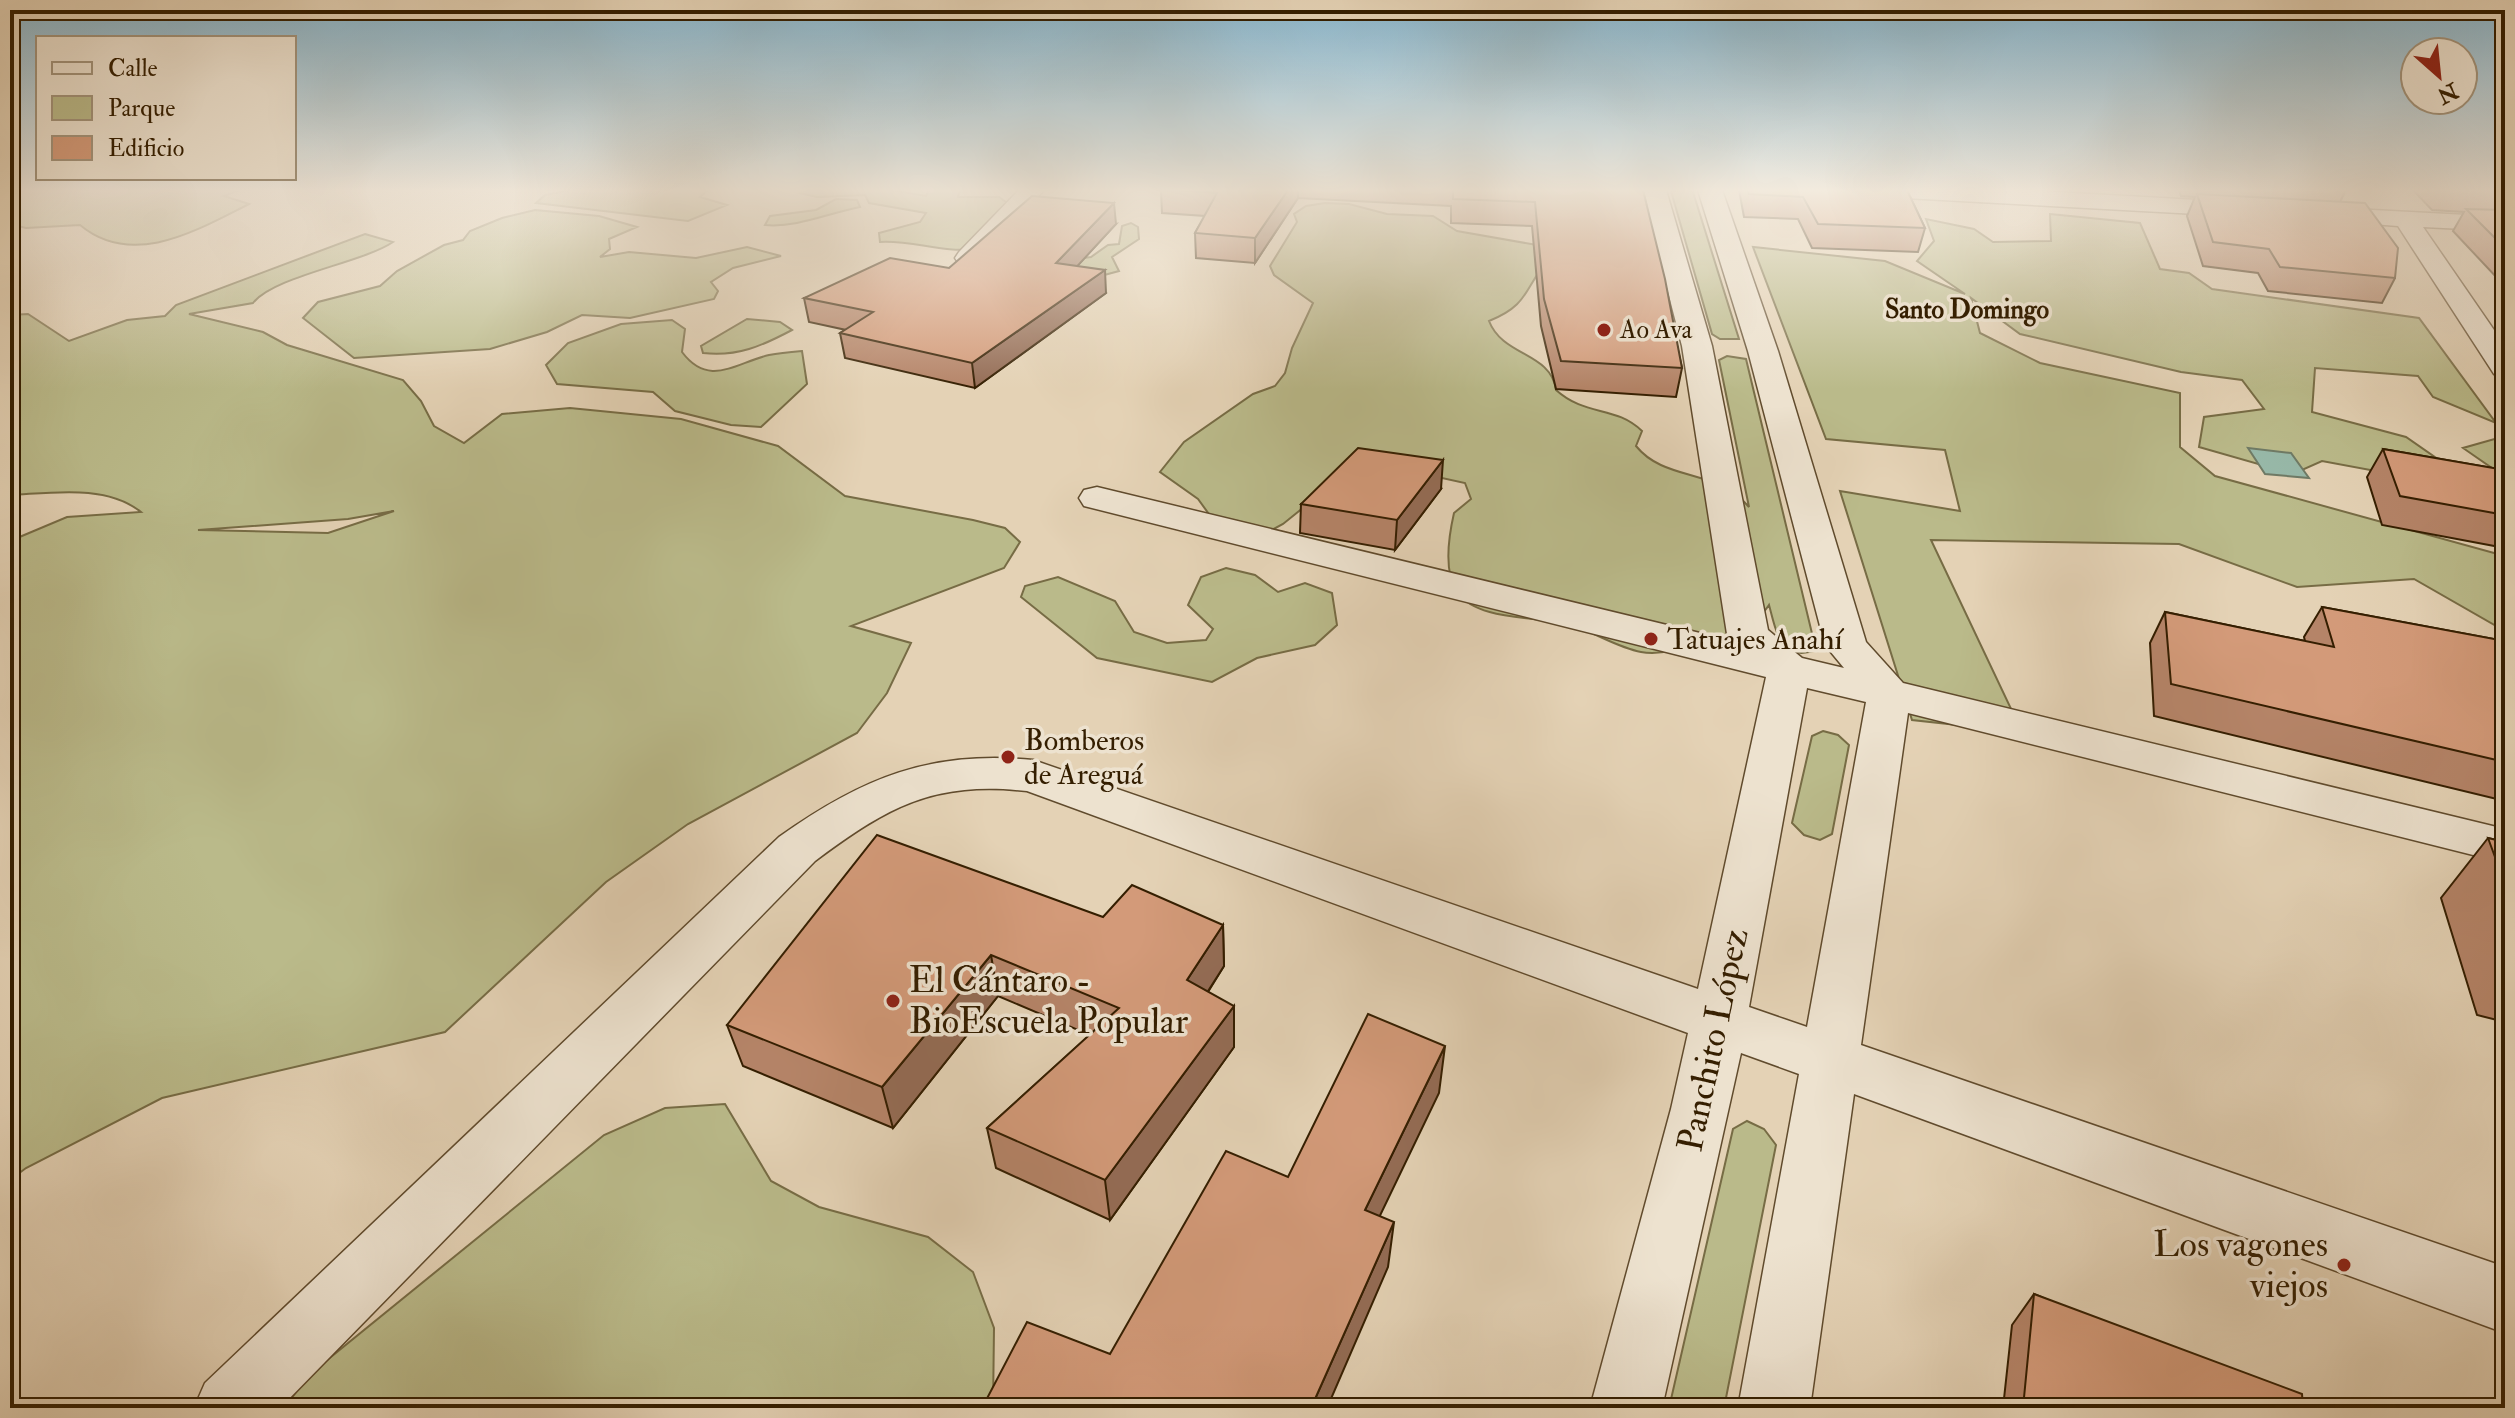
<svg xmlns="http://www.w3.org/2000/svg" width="2515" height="1418" font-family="'IM FELL Double Pica',serif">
  <rect width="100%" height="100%" fill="#e4d2b5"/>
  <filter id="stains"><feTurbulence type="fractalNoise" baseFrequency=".0025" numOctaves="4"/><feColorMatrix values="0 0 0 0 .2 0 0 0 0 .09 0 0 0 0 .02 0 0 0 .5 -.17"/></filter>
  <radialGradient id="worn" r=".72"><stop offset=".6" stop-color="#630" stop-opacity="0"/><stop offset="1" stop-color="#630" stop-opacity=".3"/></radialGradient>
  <path fill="#baba8a" stroke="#776c45" stroke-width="2" fill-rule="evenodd" d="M27 190H239L224 196 249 204C197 230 133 269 80 225L26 228 10 224V194Z
    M570 190H708L700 197 727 205 688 221 536 203 545 195Z
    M805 190H892L926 196 929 190H960L958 197H999L1013 207 995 215 999 224 975 249C942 253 913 240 880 242L879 233 920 222 926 213 869 203 865 195 817 197 800 193Z
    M1688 190 1693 192 1739 339H1720L1712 334 1671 191Z
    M836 199 857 200 860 207C829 213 796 228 765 225L770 216 816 210Z
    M1325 203 1349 204 1387 214 1433 216 1457 231 1548 247 1552 256C1523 286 1532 304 1489 321 1503 357 1551 352 1556 390 1586 417 1615 405 1642 431L1636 446C1665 482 1717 468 1749 507L1719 360 1727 356 1746 359 1816 650C1780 663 1776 630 1769 605 1752 633 1673 658 1641 652 1615 647 1592 630 1566 624 1536 616 1477 621 1457 592 1443 571 1449 535 1454 513L1471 499 1465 483 1433 476 1340 478 1283 524 1257 538 1222 532 1198 499 1160 472 1184 442 1253 394 1275 386 1285 373 1292 348 1313 303 1274 275 1270 266 1297 222 1294 214 1306 206Z
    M535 210 599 216 637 227 609 239 610 249 600 257 629 252 696 258 747 247 781 256 733 268 711 282 718 291 714 299 630 318 582 315 547 332 490 349 354 358 303 318 318 302 380 286 397 271 444 245 463 240 470 231 502 218Z
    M2050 214 2140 223 2160 269 2189 273 2212 289 2419 318 2496 423 2433 397 2418 376 2315 368 2312 412 2406 437 2468 480 2505 495 2322 461 2293 474 2199 447 2204 417 2264 409 2242 380 2181 372 2020 334 1971 298 1980 333 2040 363 2180 393V447L2215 476 2505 556V631L2414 579 2297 587 2179 544 1931 540 2022 732 1912 720 1840 491 1960 511 1945 450 1826 439 1753 247 1885 261 1965 294 1917 261 1934 241 1926 219 1974 229 1993 242 2051 241Z
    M1131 223 1138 227 1139 239 1112 257 1119 271 1097 277 1054 262 1091 257 1108 245 1119 244 1122 226Z
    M365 234 393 242C362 263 274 276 253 303L189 314 263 332 287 345 403 380 421 401 434 426 464 443 502 414 570 408 681 419 778 446 845 496 973 520 1005 528 1020 542 1004 568 851 626 911 643 887 693 857 733 688 824 606 882 445 1032 162 1098 26 1168 10 1180V541L67 517 141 512C106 484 52 493 10 495V315L28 314 69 341 127 320 165 316 176 305ZM394 511 328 533 198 530 348 519Z
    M747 319 780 322 792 330C762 346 737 357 703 353L701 346Z
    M672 320 685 329 682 352C709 388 735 363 769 355 780 353 791 352 802 351L807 384 761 427 731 425 675 411 653 392 557 384 546 365 568 343 621 324Z
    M2505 436V477L2463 448Z
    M1226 568 1255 575 1278 592 1305 583 1332 593 1337 625 1315 645 1257 658 1212 682 1097 658 1021 597 1025 586 1058 577 1115 601 1134 632 1167 643 1206 640 1213 629 1188 605 1201 577Z
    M1823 731 1838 735 1849 745 1832 834 1820 840 1804 835 1792 823 1812 736Z
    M725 1104 771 1181 819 1207 928 1237 973 1272 994 1328 993 1408H284L310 1374 604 1135 665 1108Z
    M1747 1121 1764 1129 1776 1145 1724 1408H1669L1733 1129Z"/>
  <path fill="#97b8a8" stroke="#6f7a65" stroke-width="2" d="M2248 448 2291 453 2309 478 2265 474Z"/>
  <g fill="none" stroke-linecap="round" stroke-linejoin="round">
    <defs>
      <path id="minor" d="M1019 190H1044L977 264H959L955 258 959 252Z
        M1642 190H1666L1712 346 1768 630 1802 658 1844 668 1825 645 1748 351 1698 190H1722L1778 351 1866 642 1903 683 2505 829V863L1908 713 1861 1045 2505 1267V1333L1854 1094 1810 1408H1738L1799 1074 1741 1053 1662 1408H1590L1671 1109 1688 1033 1027 791C933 781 889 806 815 861L280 1408H194L205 1383 779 837C862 778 930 750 1033 760L1698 989 1766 677 1084 506 1079 498 1084 490 1097 487 1733 641 1727 634 1682 346ZM1807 688 1866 702 1807 1027 1749 1007Z
        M1875 190H2017L2252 203 2264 210 2252 217 1887 197Z
        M2316 207 2505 217V231L2423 227 2505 346V377L2494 374 2398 226 2307 219 2304 214 2307 209Z"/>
    </defs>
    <use href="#minor" stroke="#604b2d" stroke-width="3"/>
    <use href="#minor" fill="#ede2cf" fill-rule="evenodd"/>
  </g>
  <path fill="#b58468" stroke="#341e00" stroke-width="2" d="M1161 190H1643L1682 368 1676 397 1556 389 1541 326 1532 226 1451 223V206L1298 198 1255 263 1196 258 1195 233 1205 216 1162 213Z
    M1739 190H1907L1925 228 1918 252 1812 248 1798 219 1744 217Z
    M2179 190H2346L2340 202 2395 278 2382 303 2268 291 2258 273 2203 266 2187 216 2195 197 2181 196Z
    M2413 190H2505V206L2503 210H2505V280H2499L2453 231 2464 212 2432 210Z
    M1116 224 1077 266 1106 293 975 388 845 358 840 333 846 330 809 322 804 298 949 268Z
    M2383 449 2505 470V548L2382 525 2367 477Z
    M1441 489 1395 550 1300 533 1301 504Z
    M2322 607 2505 641V801L2154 716 2150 643 2165 612 2305 641 2304 637Z
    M2488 838 2505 842V1022L2477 1015 2441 898Z
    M1103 917 1223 925 1224 966 1208 992 1234 1047 1110 1220 996 1168 987 1128 1090 1035 998 996 893 1128 743 1066 727 1025Z
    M2034 1294 2303 1408H2003L2012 1325Z
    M2505 1401V1408H2497Z"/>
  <path fill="#946c55" stroke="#341e00" stroke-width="2" d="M1288 190H1298V198L1255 263V238Z
    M1114 203 1116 224 1059 286 1056 263Z
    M1105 270 1106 293 975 388 972 363Z
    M1443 460 1441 489 1395 550 1397 520Z
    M1223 925 1224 966 1189 1021 1187 980Z
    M991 955 998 996 893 1128 882 1087Z
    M1234 1006V1047L1110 1220 1105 1180Z
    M1445 1046 1439 1093 1361 1255 1365 1210Z
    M1394 1222 1388 1267 1327 1408H1311Z"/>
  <path fill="#d39a79" stroke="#341e00" stroke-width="2" d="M1177 190H1288L1255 238 1195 233 1217 193Z
    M1453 190H1643L1665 279 1682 368 1561 361 1544 299 1535 202 1453 199Z
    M1748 190H1907L1925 228 1818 224 1803 197 1749 194Z
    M2197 194 2365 203 2398 248 2395 278 2280 267 2269 249 2213 242Z
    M1032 196 1114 203 1056 263 1105 270 972 363 840 333 873 312 804 298 890 258 949 268Z
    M2466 209 2505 210V248Z
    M1358 448 1443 460 1397 520 1301 504Z
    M2383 449 2505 470V515L2400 496Z
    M2322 607 2505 641V762L2171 684 2165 612 2334 647Z
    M877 835 1103 917 1132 885 1223 925 1187 980 1234 1006 1105 1180 987 1128 1119 1008 991 955 882 1087 727 1025Z
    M2488 838 2505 842V884Z
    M1368 1014 1445 1046 1365 1210 1394 1222 1311 1408H982L1027 1322 1110 1354 1226 1151 1288 1177Z
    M2034 1294 2302 1394 2303 1408H2023Z"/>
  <linearGradient id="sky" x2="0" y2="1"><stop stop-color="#87b6ce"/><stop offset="0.49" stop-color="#f3ebde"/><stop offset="1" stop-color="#f3ebde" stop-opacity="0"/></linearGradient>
  <rect width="2515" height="389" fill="url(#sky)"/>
  <g fill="#8f2418" stroke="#ede2cf" stroke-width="3">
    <circle cx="1604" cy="330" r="8"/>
    <circle cx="1651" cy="639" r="8"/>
    <circle cx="1008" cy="757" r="8"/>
    <circle cx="893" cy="1001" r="8"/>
    <circle cx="2344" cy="1265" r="8"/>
  </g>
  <g text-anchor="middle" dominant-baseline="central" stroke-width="7" stroke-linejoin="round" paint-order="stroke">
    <g font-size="26" font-weight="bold" fill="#341e00" stroke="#ede2cf">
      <text x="1967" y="310">Santo Domingo</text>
    </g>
    <g font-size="26" fill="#341e00" stroke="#ede2cf" text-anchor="start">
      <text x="1620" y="330">Ao Ava</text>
    </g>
    <g font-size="30" fill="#341e00" stroke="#ede2cf" text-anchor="start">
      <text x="1667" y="639">Tatuajes Anahí</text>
      <text x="1024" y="740">Bomberos<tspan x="1024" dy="34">de Areguá</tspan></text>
    </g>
    <g font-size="36" fill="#341e00" stroke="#ede2cf" text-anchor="start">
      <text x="909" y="980">El Cántaro -<tspan x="909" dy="41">BioEscuela Popular</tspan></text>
      <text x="2328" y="1244" text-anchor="end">Los vagones<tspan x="2328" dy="41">viejos</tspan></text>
    </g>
    <g font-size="36" fill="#341e00" stroke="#ede2cf">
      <text transform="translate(1713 1040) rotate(-78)">Panchito López</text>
    </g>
  </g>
  <rect width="2515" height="1418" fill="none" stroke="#e4d2b5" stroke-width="40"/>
  <rect x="12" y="12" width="2491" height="1394" fill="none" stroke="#341e00" stroke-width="4"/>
  <rect x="20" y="20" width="2475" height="1378" fill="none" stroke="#341e00" stroke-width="2"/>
  <rect x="36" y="36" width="260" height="144" fill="#ede2cf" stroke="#a3947c" stroke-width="2"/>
  <rect x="52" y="62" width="40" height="12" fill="#ede2cf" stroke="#a3947c" stroke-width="2"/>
  <text x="108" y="76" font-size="24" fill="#341e00">Calle</text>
  <rect x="52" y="96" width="40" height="24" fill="#baba8a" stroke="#a3947c" stroke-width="2"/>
  <text x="108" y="116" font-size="24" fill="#341e00">Parque</text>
  <rect x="52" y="136" width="40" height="24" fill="#d39a79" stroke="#a3947c" stroke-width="2"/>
  <text x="108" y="156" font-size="24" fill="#341e00">Edificio</text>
  <g transform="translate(2439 76) rotate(153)"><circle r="38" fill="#ede2cf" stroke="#a3947c" stroke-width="2"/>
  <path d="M0-6L14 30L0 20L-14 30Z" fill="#8f2418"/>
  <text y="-12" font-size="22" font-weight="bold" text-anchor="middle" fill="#341e00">N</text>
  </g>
  <rect width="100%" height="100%" filter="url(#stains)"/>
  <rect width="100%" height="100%" fill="url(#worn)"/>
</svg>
